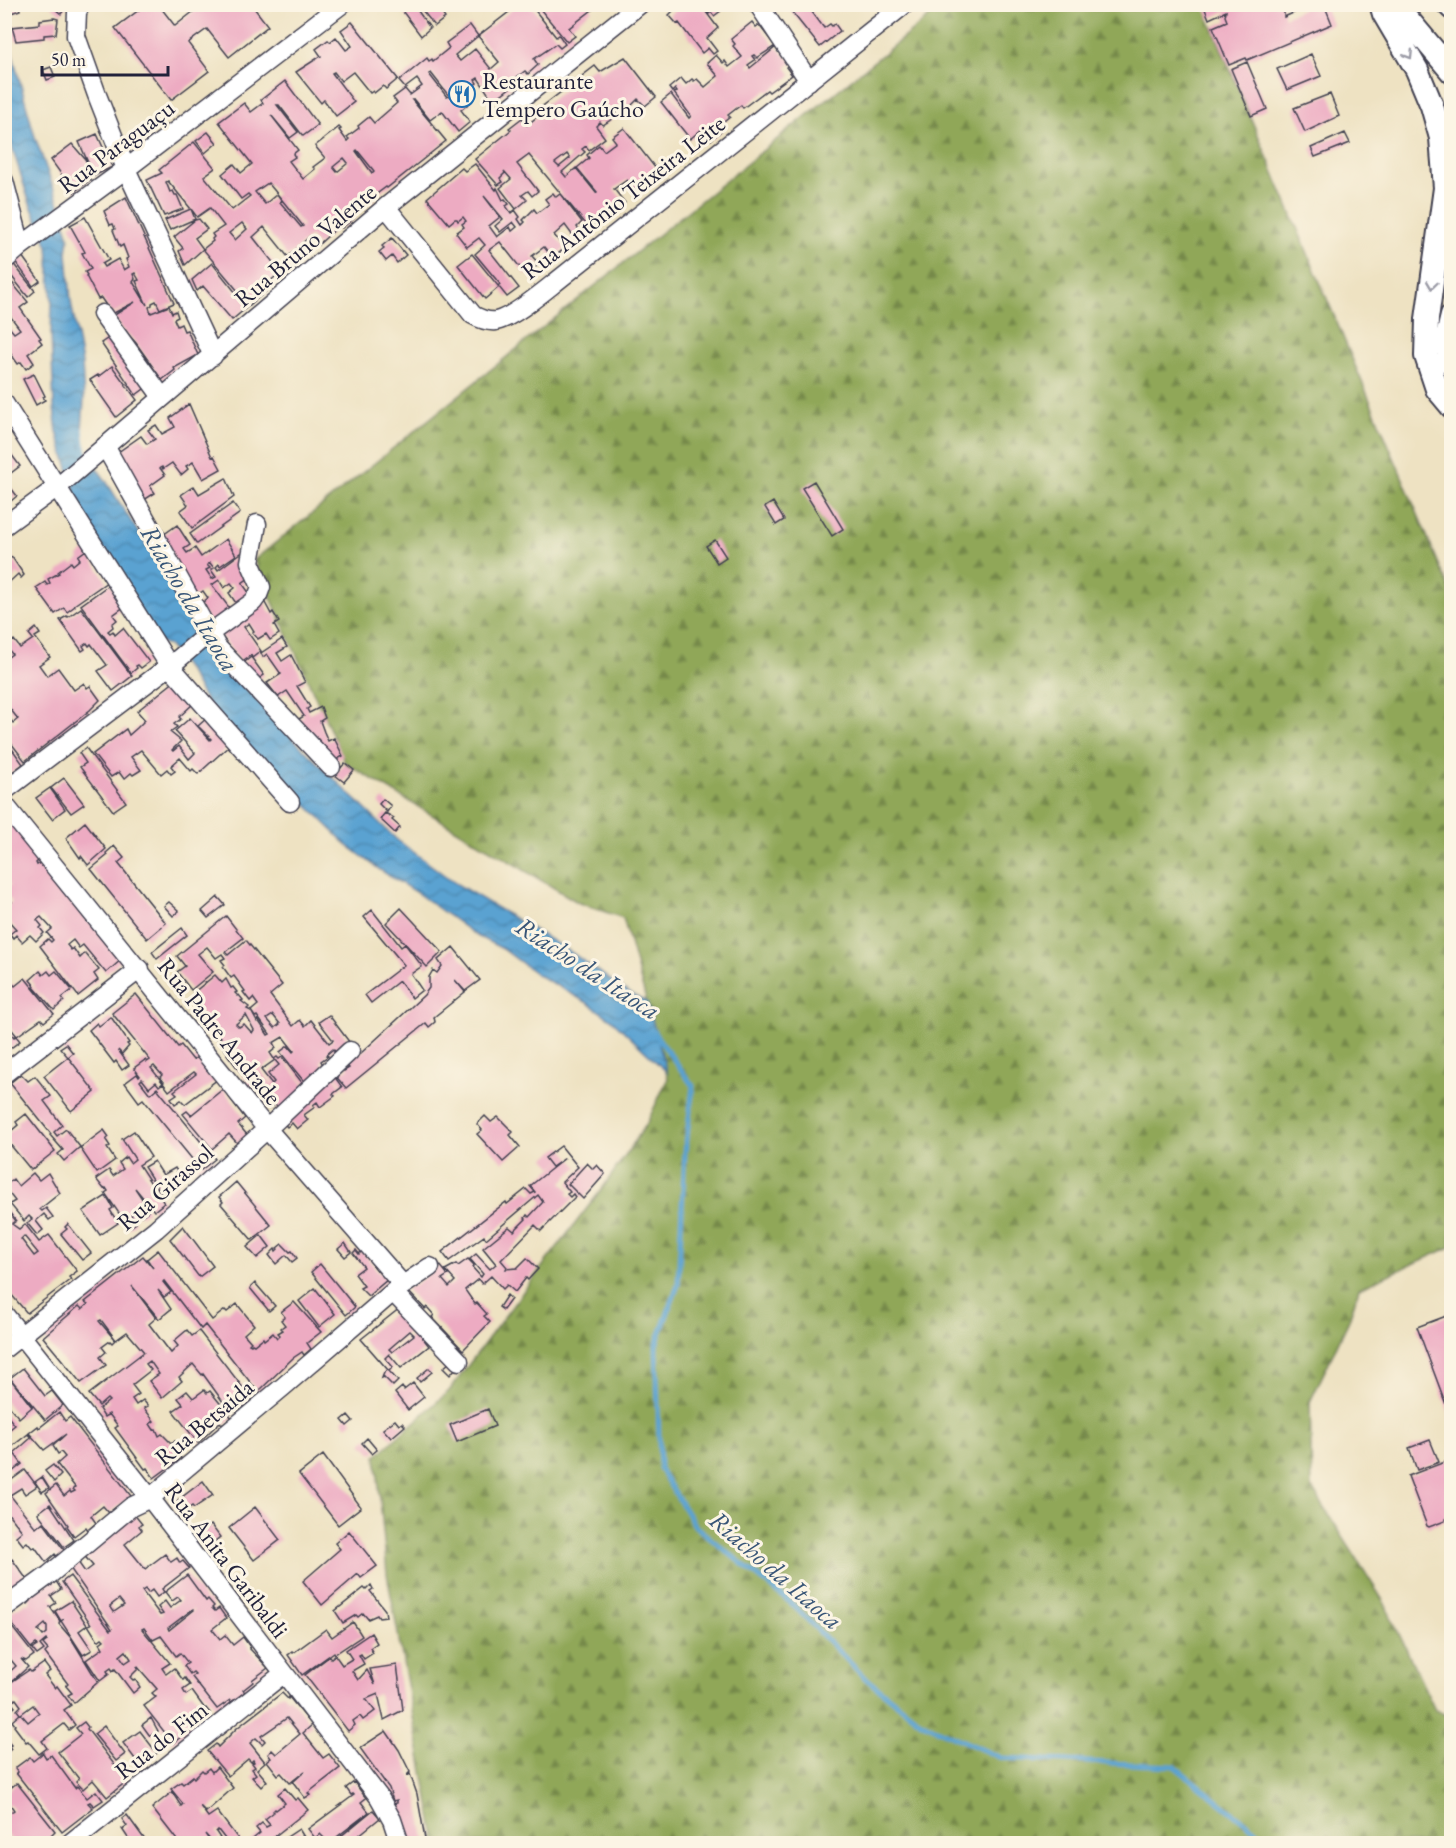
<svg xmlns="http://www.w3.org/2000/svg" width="1456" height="1848" font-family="'EB Garamond',serif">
  <defs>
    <pattern id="forest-firs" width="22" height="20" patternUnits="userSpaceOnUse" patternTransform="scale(1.5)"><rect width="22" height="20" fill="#90a758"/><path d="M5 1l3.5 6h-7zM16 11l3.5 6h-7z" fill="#75884a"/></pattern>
    <pattern id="water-waves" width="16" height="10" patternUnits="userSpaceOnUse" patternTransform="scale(1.5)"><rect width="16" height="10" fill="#5aa2d1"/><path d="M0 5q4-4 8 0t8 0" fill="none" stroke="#4a84ab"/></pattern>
  </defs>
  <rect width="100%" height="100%" fill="#fcf5e5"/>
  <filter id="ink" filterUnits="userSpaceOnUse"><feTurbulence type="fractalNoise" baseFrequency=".0167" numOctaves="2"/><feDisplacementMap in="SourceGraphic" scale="12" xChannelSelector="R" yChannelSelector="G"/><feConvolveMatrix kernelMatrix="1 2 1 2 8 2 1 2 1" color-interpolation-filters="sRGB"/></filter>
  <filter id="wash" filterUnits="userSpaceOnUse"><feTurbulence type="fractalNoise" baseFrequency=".008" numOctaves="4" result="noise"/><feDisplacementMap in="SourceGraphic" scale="24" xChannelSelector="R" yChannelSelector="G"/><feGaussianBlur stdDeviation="1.35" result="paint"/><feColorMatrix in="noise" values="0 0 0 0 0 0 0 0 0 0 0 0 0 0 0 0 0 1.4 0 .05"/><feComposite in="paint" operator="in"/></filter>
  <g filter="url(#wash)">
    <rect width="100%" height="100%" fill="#eee2c2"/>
    <path fill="#b5c162" stroke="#6c724e" stroke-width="1.5" d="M1451 234V296L1448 304 1440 344Z"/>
    <path fill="url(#forest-firs)" stroke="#59644a" stroke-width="1.5" d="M944 5H1207L1209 19 1451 593V1247L1359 1288 1349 1320 1310 1402 1312 1488 1384 1602 1435 1710 1451 1717V1843H436L387 1574 376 1456 449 1391 519 1297 604 1186 646 1125 668 1078 623 918 579 903 345 763 254 560Z"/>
    <path fill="url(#water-waves)" stroke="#3e6286" stroke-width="1.5" d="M4 23 35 137 57 198 69 237 67 253 71 302 82 363 84 399 81 446 106 481 191 617V631L206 655 227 668 289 735 396 839 455 883 569 951 632 995 647 1002 667 1072 612 1020 586 1002 538 975 503 949 477 936 417 893 380 870 347 845 211 710 189 672 169 646 157 641 75 501 74 488 57 432 54 408 51 334 52 303 48 246 29 201 5 125Z"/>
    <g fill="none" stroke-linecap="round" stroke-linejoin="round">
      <path stroke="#5aa2d1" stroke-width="5" d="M81 429 83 444 87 457
        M653 1031 693 1086 685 1152 678 1285 656 1345 660 1469 695 1526 791 1603 865 1678 921 1722 1001 1758 1174 1766 1256 1831 1263 1844"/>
    </g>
    <g id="blocks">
      <path fill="#edabc2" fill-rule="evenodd" d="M5 4H19L20 10 8 14Z
        M49 4H67V6L61 14Z
        M147 4H158L175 26 194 11 188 4H251L268 26 229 57 207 29 188 43 209 71 171 100 115 28Z
        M397 4H413L430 28 421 36Z
        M417 4H435L445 18 435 26Z
        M511 4H530L556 37 559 35 565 44 560 48 556 44 534 59 538 65 528 74 525 71 513 80 516 83 493 101 478 78 475 80 477 83 465 92 472 101 461 110 470 122 458 132 442 111 430 120 414 100H412L446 141 387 188 386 187 374 196 375 198 352 216 354 218 342 228 340 225 318 245 310 236 288 257 264 227 253 237 279 270 290 260 296 268 285 277 281 272 269 282 272 286 232 320 203 286 197 291 192 280 212 263 236 293 238 291 203 249 185 265 179 251 183 248 174 237 195 220 199 219 207 229 195 238 203 249 213 241 212 239 214 237 212 234 224 226 210 208 197 217 191 209 195 219 170 230 165 220 191 209 168 181 166 182 170 192 173 191 175 195H177L183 209 164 216 147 180 162 173 159 170 194 142 215 168 204 176 232 210 250 196 248 194 241 199 222 174 234 164 241 173 252 164 219 122 244 103 251 112 263 103 261 100 285 81 318 125 303 136 279 105H277L298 132 290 138 271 115 298 150 293 154 295 157 289 161 303 179 315 169 313 167 325 158 315 146 339 127 341 129 339 130 347 141 349 139 347 137 359 128 358 126 369 117 374 123 397 103 393 98 405 89 410 95 422 86 417 79 405 88 399 81 427 58 429 61 432 59 433 61 438 57 449 48 446 43 470 25 478 36 514 8ZM478 36 499 62 491 69 475 49 460 61 455 55ZM431 73 449 96 447 97 429 74ZM357 150 374 171 372 173 356 151ZM344 158 348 163 337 172 333 167ZM268 183 274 190 303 226 301 227 280 202 282 201 277 194 265 204 255 192ZM242 223 247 229 235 240 229 233Z
        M536 4H588L592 10 569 28 575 36 567 42Z
        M671 4H680L684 9 690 4H700L718 28 707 38 717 51 713 54 708 48 702 53 679 23 677 24 669 15 675 9Z
        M701 4H718L722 10 714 16 711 12 709 14Z
        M789 4H806L824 28 830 24 832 26 835 24 840 31 820 47 787 6Z
        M1203 4H1227L1228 6 1281 4 1284 12V17L1314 4H1324L1332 24 1247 60 1246 58 1229 65 1213 27 1227 21 1225 16 1226 11 1209 19Z
        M54 18 58 19 56 34 44 35V38L16 41 12 27 40 24V20Z
        M352 22 398 79 386 89 383 86 374 93 373 91 370 93 353 72 341 81 334 72 332 73 354 102 336 116 324 100 321 103 296 72 321 56 316 49 328 40 330 42 336 37 346 50 352 46 341 30Z
        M752 22 756 27 759 25 775 46 757 58 754 55 752 56 755 60 748 65 750 68 776 47 792 62 786 67 792 75 769 92 767 90 743 108 741 105 728 115 730 117 719 126 722 130 711 140 702 129 690 139 661 102 671 94 689 118 691 116 674 93 677 92 675 89 672 92 669 88 681 78 686 84 692 79 694 81 697 79 705 87 718 76 707 63 716 55 723 63 725 61 729 67 742 57 733 46 735 44 731 39Z
        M1311 54 1321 76 1287 90 1277 69Z
        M625 57 656 97 645 106 638 99 628 109 625 106 614 116 615 117 603 125 600 122 596 126 605 138 589 150 586 146 582 149 585 152 562 172 566 177 576 168 596 193 597 192 577 168 589 158 587 155 599 145 604 151 616 142 612 137 624 128 660 174 648 183 650 185 638 195 627 180 614 189 625 203 602 222 600 220 590 229 529 155 517 164 538 191 532 196 528 191 522 195 527 200 516 209 500 188 511 179 504 171 505 173 500 178 503 182 498 185 475 159 511 130 509 128 522 118 527 125 538 116 535 112 595 66 600 72ZM567 154 570 158 559 167 555 163Z
        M1247 62 1267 109 1251 116 1231 69Z
        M51 67 55 77 47 80 43 70Z
        M1330 94 1339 116 1305 132 1294 108Z
        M208 132 217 143 205 153 196 141Z
        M1345 133 1350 143 1315 157 1311 148Z
        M97 134 112 167 94 176 79 142Z
        M72 144 85 159 88 165 83 169 91 179 74 192 51 160Z
        M475 164 496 190 497 188 503 200 505 199 509 204 506 206 511 213 515 210 520 217 518 219 522 225 525 222 523 220 534 209 537 213 549 204 545 199 553 193 556 197 560 194 582 222 577 227 583 235 576 240 565 225 554 235 565 248 553 258 544 247 532 256 539 264 526 275 500 242 489 250 519 288 507 297 499 287 485 299 458 265 472 254 498 286 500 284 475 254 485 245 479 238 467 247 456 233 464 227 462 224 466 221 463 217 458 221 457 219H455L449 224 427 198 462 168 465 171ZM484 196 503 219 495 226 500 232 513 222 517 227 512 231 510 227 497 237 489 226 500 217Z
        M126 197 174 303 160 309 156 301 152 303V305L149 307 151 313 169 306 172 313 176 311 178 317 174 319 177 326 181 324 184 331 187 330 198 355 174 368 175 370 162 380 136 343 128 334 127 335 113 316 135 302 112 314 101 298 98 299 86 276 87 275 85 272 91 269 82 253 85 252 70 225 85 217 109 260 102 264 104 267 118 259 124 270 129 267 126 259 128 258 123 245 120 247 113 230 115 229 113 224 110 225 104 211ZM135 273 139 280 136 281 147 305 133 282 135 279 133 274Z
        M392 238 406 255 397 263 392 256 386 261 379 252 384 248 382 246Z
        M22 256 40 281 33 286 15 261Z
        M12 262 35 291 28 297 5 268Z
        M4 273 28 302 20 308 41 338 39 339 42 343 28 354 34 363 26 369 21 362 18 364 8 350 4 353V321L14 333 20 329 4 308Z
        M113 335 148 386 136 395 101 343Z
        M112 366 137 400 116 417 90 380 98 375 99 376Z
        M34 374 45 396 43 397 45 400 36 405 23 379Z
        M189 404 212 457 214 456 221 469 203 479 193 462 186 466 188 469 181 475 172 463 163 469 162 467 160 468 165 475 150 486 155 493 141 502 114 455 141 436 147 444 155 439 148 430 156 425 162 434 175 427 170 418Z
        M11 454 20 466 11 473 4 464V459Z
        M226 478 234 497 192 528 180 511 188 505 181 495 194 486 199 494Z
        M5 480 17 496 5 506Z
        M814 481 843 529 832 536 802 488Z
        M773 502 784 520 776 525 765 507Z
        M233 503 240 513 197 544 190 534Z
        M177 525 190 545 184 549 187 553 195 548 201 557 226 539 236 555 220 566 219 564 216 567 218 570 241 553 248 563 242 567 249 578 242 583 250 594 238 606 229 593 235 588 231 583 224 588 219 580 212 585 231 610 212 625 198 606 208 598 203 591 191 599 163 535ZM210 563 214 568 211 570 216 577 212 579 206 570 210 568 207 565Z
        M715 540 726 557 717 563 706 546Z
        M4 550 11 558 12 557 24 575 21 578 18 574 4 587Z
        M86 550 107 582 74 605 75 606 67 612 64 608 55 614 36 588 45 582 47 585 50 583 48 579 59 573 58 572 71 562 73 565 80 559 78 556Z
        M110 584 125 606 113 615 117 620 112 624 113 627 108 631 110 633 113 631 115 635 123 628 149 662 141 668 138 665 136 666 137 668 131 673 81 605Z
        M264 601 271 614 273 612 279 622 274 625 279 634 270 640 266 634 258 639 252 632 254 631 249 623 244 627 261 651 252 658 251 655 241 662 217 630Z
        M81 608 132 676 113 691 98 671 107 665 91 644 89 646 87 643 83 646 85 649 82 651 60 620 67 616 68 617Z
        M36 628 40 634 35 637 50 657 39 665 47 676 58 668 74 690 84 683 87 688 90 686 100 700 90 710 25 761 4 734V723L10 719 13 723 18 719 7 705 4 707V660L12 654 6 646 14 640 20 648 33 639 29 634Z
        M282 639 287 647 277 653 282 661 291 655 305 682 297 686 310 707 307 709 309 713 321 707 325 718 320 721 324 732 328 741 334 738 343 756 331 763 294 722 304 716 287 691 278 697 267 683 281 674 267 654 263 657 261 653Z
        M251 657 264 675 254 682 241 665Z
        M175 681 194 703 179 717 181 719 174 724 177 727 170 732 181 741 172 750 173 751 179 746 189 759 195 753 175 731 190 718 210 740 211 739 198 726 207 718 230 745 198 774 193 769 191 771 180 758 171 766 175 771 171 774 167 769 161 774 141 750 131 757 141 770 133 775 131 773 124 779 119 772 111 777 93 754 126 729 129 735 137 728 145 720 137 711Z
        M7 742 23 764 4 778V744Z
        M86 748 126 802 113 811 80 767 86 763 79 753Z
        M345 763 354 770 344 782 335 775Z
        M64 778 84 804 71 813 51 788Z
        M50 788 65 809 52 819 36 798Z
        M383 799 391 806 387 812 379 804Z
        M4 809 41 858 36 863 37 865 42 861 64 886 60 888 122 959 106 973 83 945 79 948 73 940 67 945 71 950 73 948 80 958 85 953 99 970 94 974 98 980 78 996 40 946 48 939 51 942 53 940 47 933 52 929 41 917 37 920 42 926 40 928 44 933 36 941 30 935 22 942 16 935 13 938 10 934 16 929 7 919 10 915 5 908 12 902 4 893V890L10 885 4 878Z
        M385 813 394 818 392 820 400 827 395 833 380 819Z
        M85 822 106 849 88 865 81 856 80 858 66 838Z
        M114 846 124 858 118 863 166 923 147 939 91 869 108 855 106 853Z
        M218 897 225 905 208 918 202 911Z
        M169 902 179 911 173 916 164 906Z
        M401 908 442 952 427 967 386 923Z
        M372 910 401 947 405 944 422 966 411 974 422 990 412 998 399 981 371 1003 365 995 404 965 364 917Z
        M226 916 243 938 225 952 228 955 246 940 282 985 270 995 293 1026 300 1020 305 1026 311 1020 329 1043 333 1040 319 1022 329 1015 350 1043 338 1055 333 1049 326 1055 328 1056 321 1061 324 1067 307 1085 280 1052 288 1046 293 1052 294 1051 283 1037 273 1043 276 1048 270 1053 274 1059 277 1057 279 1059 282 1057 307 1089 280 1110 275 1104 270 1108 256 1088 253 1089 227 1054 234 1048 233 1047 227 1052 217 1039 221 1037 195 1005 199 1001 193 993 215 975 222 983 226 979 231 988 233 987 237 992 235 993 238 996 239 995 243 1000 241 1001 249 1007 247 1009 251 1011 257 1022 258 1020 268 1035 270 1034 257 1016 255 1017 251 1011 258 1005 253 998 250 1001 243 992 245 991 234 976 231 978 223 967 225 965 221 960 225 958 222 954 216 958 207 947 198 954 213 972 191 990 177 972 185 966 177 956ZM246 1015 254 1030 252 1033 244 1024 239 1027 236 1024ZM273 1015 280 1024 275 1028 267 1019ZM275 1060 279 1065 268 1074 274 1082 272 1084 261 1070Z
        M182 928 187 935 157 959 152 952Z
        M453 947 480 980 465 991 455 980 465 992 434 1017 435 1022 429 1027 426 1023 346 1088 333 1073 340 1067 344 1071 349 1068 343 1060 356 1050 360 1054 424 995 429 988V977L433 970 437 973 442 966 438 960Z
        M40 971 43 975 48 971 51 975 56 971 72 990 62 998 64 1001 54 1010 34 987 35 986 30 980Z
        M25 978 54 1014 44 1022 41 1019 17 1036 4 1020V1011L7 1009 4 1006V991L13 984 15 986Z
        M136 994 178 1047 181 1045 193 1060 200 1055 218 1079 185 1104 181 1100 175 1104 171 1098 177 1094 174 1091 196 1074 194 1072 169 1091 163 1083 159 1086 156 1082 149 1088 142 1079 140 1081 150 1094 157 1088 215 1159 201 1170 143 1099 139 1102 125 1083 137 1074 139 1077 140 1076 134 1068 145 1060 147 1062 150 1060 112 1013ZM154 1066 162 1075 160 1077 164 1082 163 1083 151 1068Z
        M111 1017 129 1043 127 1044 129 1046 122 1054 118 1050 129 1065 122 1070 116 1061 114 1063 89 1030 97 1023 99 1026Z
        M4 1025 14 1037 16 1036 20 1041 4 1053Z
        M66 1044 73 1053 68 1057 60 1048Z
        M68 1057 95 1092 71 1111 44 1076Z
        M331 1072 342 1087 333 1094 335 1096 320 1107 317 1102 313 1105 315 1107 304 1115 308 1120 297 1129 292 1123 287 1127 280 1119Z
        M21 1074 28 1081 35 1076 51 1096 44 1101 62 1125 54 1132 57 1136 66 1129 80 1147 64 1161 58 1154 63 1150 50 1135 51 1134 10 1083Z
        M223 1089 245 1118 238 1124 248 1136 238 1144 229 1134 212 1149 183 1114 187 1111 191 1115Z
        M26 1114 55 1151 31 1170 4 1137 18 1125 16 1122Z
        M485 1116 491 1122 498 1117 513 1132 510 1135 520 1147 503 1162 477 1134 482 1130 477 1124Z
        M104 1130 109 1137 106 1140 110 1146 107 1148 115 1160 97 1173 80 1148Z
        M134 1131 151 1157 139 1165 164 1203 154 1211 135 1188 147 1206 145 1207 148 1211 141 1216 138 1210 131 1215 136 1223 129 1228 105 1193 108 1191 106 1188 104 1189 96 1179 109 1170 113 1176 123 1169 119 1163 126 1157 130 1163 135 1159 122 1139Z
        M561 1146 578 1167 562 1182 570 1192 567 1194 570 1197 573 1194 575 1197 541 1231 535 1225 501 1260 507 1267 506 1269 517 1268 527 1258 538 1269 528 1280 526 1278 515 1292 507 1285 503 1289 491 1276 482 1284 478 1279 465 1290 472 1300 475 1304 477 1303 487 1314 484 1316 490 1322 463 1350 432 1317 434 1315 427 1307 425 1309 406 1289 415 1285 440 1265 448 1275 442 1279 449 1287 455 1281 445 1270 456 1264 458 1266 468 1259 474 1265 472 1267 481 1277 483 1274 470 1259 476 1254 490 1269 496 1264 483 1248 509 1227 514 1231 526 1219 525 1218 527 1215 529 1217 543 1202 538 1195 486 1239 484 1236 449 1261 442 1252 506 1202 507 1204 526 1189 531 1194 535 1192 530 1186 565 1158 552 1167 545 1158Z
        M154 1161 163 1175 175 1168 182 1179 161 1193 144 1167Z
        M587 1163 593 1169 597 1165 605 1174 583 1199 568 1184Z
        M33 1173 39 1180 48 1173 60 1193 40 1209 42 1211 46 1208 53 1217 49 1220 44 1214 36 1221 43 1230 37 1235 27 1223 32 1219 29 1216 24 1221 10 1204 15 1201 4 1187 13 1179 18 1186Z
        M236 1182 271 1225 252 1240 221 1204 223 1202 219 1197Z
        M106 1196 113 1208 110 1210 118 1223 100 1235 83 1211Z
        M6 1208 16 1221 12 1224 19 1229 25 1224 39 1242 49 1235 77 1271 69 1277 71 1279 27 1313 4 1286ZM24 1236 38 1253 34 1256 21 1239Z
        M68 1224 91 1253 82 1260 61 1234 67 1229 65 1227Z
        M183 1226 213 1266 199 1277 170 1239Z
        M261 1235 270 1247 257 1258 247 1247Z
        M345 1243 351 1252 345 1257 338 1249Z
        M282 1244 290 1252 292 1251 297 1258 292 1262 286 1255 276 1264 269 1255 275 1249 276 1251 278 1249 277 1248Z
        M158 1250 212 1320 225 1310 227 1312 237 1304 254 1325 244 1334 251 1342 249 1344 251 1345 252 1344 254 1345 263 1338 264 1340 273 1333 277 1338 280 1335 278 1333 283 1330 281 1328 285 1325 281 1320 285 1317 281 1312 294 1302 321 1332 307 1343 311 1349 304 1355 302 1352 293 1358 258 1392 205 1325 201 1329 164 1281 163 1282 171 1292 164 1297 158 1290 171 1309 159 1319 132 1286 156 1318 149 1324 171 1353 178 1346 174 1341 187 1330 192 1336 199 1331 251 1398 231 1413 203 1374 202 1375 193 1364 179 1377 182 1381 162 1398 149 1381 159 1374 150 1361 146 1364 151 1370 132 1385 139 1394 132 1399 136 1405 143 1400 148 1406 144 1408 154 1421 150 1424 154 1430 156 1429 159 1436 162 1434 172 1444 175 1441 177 1444 173 1448 181 1458 154 1478 147 1468 145 1469 115 1428 118 1426 109 1414 104 1417 99 1409 109 1401 107 1399 99 1406 89 1394 144 1352 127 1332 116 1340 101 1320 99 1321 115 1340 112 1343 110 1341 102 1347 106 1352 100 1357 106 1365 81 1383 43 1337 79 1306 82 1309 88 1304 85 1302 143 1256 153 1268 147 1259Z
        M356 1250 359 1254 362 1251 380 1274 383 1272 388 1279 368 1296 360 1288 364 1286 355 1274 364 1267 353 1253Z
        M320 1264 355 1307 346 1315 311 1272Z
        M255 1283 275 1306 269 1311 250 1288Z
        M315 1288 335 1314 319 1327 299 1301Z
        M507 1295 511 1299 503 1310 499 1307Z
        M400 1308 425 1335 422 1337 429 1346 401 1368 389 1354 385 1358 393 1367 389 1371 398 1381 393 1386 384 1377 382 1378 384 1373 388 1370 361 1339ZM410 1331 414 1335 392 1352 389 1349Z
        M1449 1315 1452 1322 1451 1418 1417 1327Z
        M449 1363 455 1369 450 1375 443 1368Z
        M23 1368 45 1396 52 1391 63 1405 45 1420 10 1378Z
        M429 1368 432 1372 420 1382 417 1378Z
        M9 1377 32 1407 19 1418 4 1400V1381Z
        M413 1383 424 1397 408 1410 395 1393 402 1387 404 1390Z
        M204 1390 207 1393 210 1391 232 1418 223 1425 220 1422 198 1443 173 1411 183 1404 178 1398 187 1391 193 1398Z
        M488 1409 495 1426 457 1442 450 1425Z
        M4 1412 15 1425 4 1434Z
        M59 1412 65 1421 70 1417 131 1496 109 1513 103 1506 91 1516 96 1523 88 1530 86 1527 74 1536 67 1526 68 1525 46 1493 56 1485 64 1496 70 1491 71 1493 75 1491 73 1489 75 1487 57 1464 65 1457 61 1452 58 1454 53 1446 66 1434 44 1450 29 1433 38 1426 39 1428Z
        M348 1415 353 1421 347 1426 342 1420Z
        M395 1420 399 1425 402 1423 405 1426 391 1438 383 1429Z
        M28 1434 31 1438 14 1453 22 1464 12 1472 4 1462V1444L10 1448Z
        M367 1438 377 1450 372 1454 362 1443Z
        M1430 1440 1439 1462 1417 1470 1409 1448Z
        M323 1455 361 1507 338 1525 299 1474Z
        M1450 1460 1452 1462V1516L1445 1519V1521L1429 1527 1427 1526 1408 1476Z
        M53 1465 61 1475 54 1482 45 1471Z
        M25 1470 37 1486 25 1494 21 1488 10 1495 36 1528 43 1522 67 1554 60 1560 55 1554 46 1562 35 1547 32 1548 27 1542 23 1545 16 1536 22 1531 6 1511 4 1512V1482L6 1484Z
        M42 1477 49 1488 42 1492 35 1482Z
        M203 1481 213 1495 194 1508 192 1506 181 1514 173 1504Z
        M50 1504 74 1540 64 1547 38 1513Z
        M255 1507 280 1540 254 1560 229 1528Z
        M133 1513 142 1524 139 1526 142 1530 125 1544 145 1569 165 1554 171 1562 177 1558 180 1563 183 1561 189 1568 162 1589 164 1592 157 1597 152 1590 148 1593 145 1589 142 1591 160 1615 163 1614 158 1607 165 1601 170 1608 181 1600 178 1597 172 1601 165 1592 187 1575 206 1601 208 1599 214 1606 212 1608 215 1611 219 1608 226 1618 212 1629 220 1639 225 1635 233 1645 243 1637 250 1647 249 1648 268 1668 252 1680 253 1682 243 1690 245 1692 231 1702 230 1700 217 1709 192 1677 195 1674 193 1672 190 1674 184 1666 188 1663 180 1653 176 1656 161 1636 153 1640 144 1628 142 1629 170 1663 162 1668 166 1674 174 1668 183 1680 185 1678 190 1685 183 1690 186 1695 192 1691 205 1709 206 1708 210 1713 204 1718 206 1721 199 1726 190 1732 189 1731 173 1743 144 1706 156 1697 152 1693 157 1689 137 1666 138 1669 130 1677 133 1680 135 1679 140 1687 133 1693 115 1669 113 1671 111 1668 107 1671 109 1674 100 1681 86 1660 103 1648 100 1643 104 1640 102 1638 98 1641 88 1625 91 1624 62 1582 70 1576 110 1630 112 1629 70 1568 78 1562 85 1572 93 1566 82 1553ZM119 1599 124 1605 114 1612 110 1606ZM193 1609 194 1610 169 1630 168 1628ZM126 1651 131 1659 125 1663 120 1656Z
        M211 1525 220 1537 206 1548 197 1535Z
        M349 1531 377 1566 361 1578 358 1574 322 1605 303 1581 340 1549 335 1543Z
        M12 1559 28 1581 13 1592 12 1590 4 1595V1565Z
        M54 1578 61 1589 51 1596 56 1603 50 1607 60 1621 59 1624 71 1638 98 1682 74 1703 68 1695 72 1693 66 1686 68 1684 45 1653 48 1650 43 1644 47 1641 46 1640 40 1645 44 1650 37 1655 32 1649 37 1646 36 1644 31 1648 5 1615 27 1602 28 1604 31 1601 28 1597ZM45 1624 47 1627V1633L43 1636 38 1630Z
        M371 1585 373 1589 370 1591 385 1610 386 1617 379 1618 377 1615 368 1619 363 1613 358 1617 356 1615 343 1623 335 1611 364 1588 366 1590Z
        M71 1601 87 1625 79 1631 92 1650 83 1655 61 1621 64 1619 61 1621 55 1611Z
        M4 1617 34 1655 26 1661 21 1659 28 1667 10 1683 29 1670 31 1672 44 1663 50 1671 45 1675 55 1688 57 1686 71 1705 64 1710 75 1725 69 1730 64 1724 42 1741 47 1748 39 1754 28 1741 26 1742 14 1726 15 1725 12 1721 20 1714 17 1710 21 1706 16 1699 11 1702 15 1707 4 1716V1687L6 1685 4 1677 16 1666 11 1660 4 1665ZM33 1705 39 1713 28 1722 21 1714Z
        M353 1622 362 1636 335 1654 334 1652 302 1675 288 1655 292 1652 293 1653 326 1629 332 1637Z
        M371 1633 377 1643 370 1648 373 1653 364 1659 361 1654 359 1655 364 1664 352 1671 358 1680 367 1670 375 1685 370 1669 397 1665 403 1710 384 1720 378 1694 366 1699 375 1711 363 1720 360 1716 353 1721 355 1725 348 1731 305 1675 330 1656 331 1658 335 1655 342 1665 352 1659 346 1650Z
        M282 1693 288 1699 289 1697 312 1725 303 1733 323 1758 329 1754 340 1768 308 1793 310 1795 305 1798 293 1782 305 1771 290 1783 281 1773 278 1775 267 1761 271 1758 268 1754 272 1750 276 1754 300 1734 287 1718 261 1736 265 1741 262 1744 256 1738 250 1743 265 1762 257 1769 267 1781 261 1787 252 1777 256 1774 252 1769 255 1767 252 1763 254 1762 253 1760 251 1762 248 1759 228 1776 207 1751 216 1744 218 1747 237 1728Z
        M151 1718 158 1731 150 1736 142 1725Z
        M84 1722 88 1727 87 1729 127 1781 107 1797 93 1780 83 1789 76 1782 79 1779 58 1752 81 1734 76 1728Z
        M104 1726 125 1754 116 1761 94 1734Z
        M140 1731 157 1753 145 1761 147 1762 141 1767 123 1743Z
        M386 1731 399 1750 410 1772 406 1776 410 1774 417 1794 426 1844H407L406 1834 393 1804 397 1803V1800L393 1801 389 1788 360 1748Z
        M4 1737 11 1745 9 1746 11 1749 4 1755Z
        M43 1753 46 1758 51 1755 75 1788 77 1786 87 1798 96 1791 103 1800 94 1806 90 1802 88 1803 93 1808 62 1832 16 1773 18 1772 15 1768 30 1757 33 1761Z
        M217 1767 233 1788 206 1812 200 1806 208 1817 217 1811 242 1844H229L218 1830 216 1832 220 1838 213 1843 205 1834 212 1844H180L152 1808 172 1792 181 1806 183 1804 171 1789 181 1782 183 1784 193 1776 194 1778 202 1770 204 1772 209 1768 212 1772Z
        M354 1782 366 1798 361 1802 369 1812 329 1843 320 1834 315 1838 308 1829 354 1795 353 1794 351 1795 346 1788Z
        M17 1783 55 1831 51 1835 54 1839 49 1844H15L4 1831V1812L9 1809 11 1812 14 1810 10 1804 7 1806 4 1804V1793Z
        M285 1788 295 1800 298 1798 308 1810 265 1844H247L260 1833 256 1828 262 1823 266 1827 270 1825 265 1819 274 1812 273 1811 275 1809 276 1810 285 1803 278 1794Z
        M373 1810 380 1818 348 1844H345L340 1837Z
        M127 1815 132 1822 148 1844H132L122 1829 127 1826 122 1819Z
        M299 1829 304 1837 295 1844H288L284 1839Z"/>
    </g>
  </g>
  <g filter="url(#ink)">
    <use href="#blocks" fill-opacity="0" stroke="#413f4f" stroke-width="1.5"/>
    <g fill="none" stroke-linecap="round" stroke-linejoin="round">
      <defs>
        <path id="minor" d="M81 4 77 12 76 36 97 95 126 169 213 356
          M758 4 809 81
          M4 181 21 246
          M386 207 473 315C480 319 487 322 496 321 512 318 543 292 557 281L905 4
          M4 261 21 246 126 169 342 4
          M102 314 162 397
          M4 403 169 665 290 802
          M105 446 217 647 331 767
          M4 526 60 485 386 207 640 4
          M4 791 176 661 203 638 253 602 258 595 261 587 250 562 257 524
          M4 804 267 1129 403 1285
          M4 1074 140 969
          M393 1292 459 1361
          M4 1314 150 1498 379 1797 392 1820 400 1844
          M4 1349 156 1229 267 1129 350 1051
          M4 1608 49 1575 131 1507 150 1498 284 1386 393 1292 430 1267
          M69 1844 283 1674"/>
        <path id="major" d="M1381 4 1384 14 1417 70 1432 106 1441 138 1445 188 1427 319 1426 356 1437 389 1452 407
          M1395 4 1452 72
          M1448 4 1452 8
          M1452 316C1448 331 1444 350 1452 365"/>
      </defs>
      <use href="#minor" stroke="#413f4f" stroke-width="21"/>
      <use href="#major" stroke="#413f4f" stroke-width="26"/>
      <use href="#minor" stroke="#fff" stroke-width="18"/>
      <use href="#major" stroke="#fff" stroke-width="22"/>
    </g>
    <defs><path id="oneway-chevron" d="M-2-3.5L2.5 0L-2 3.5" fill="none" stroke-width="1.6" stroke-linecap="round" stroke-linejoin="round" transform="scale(1.5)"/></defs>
    <g stroke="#9c9ca7">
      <use href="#oneway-chevron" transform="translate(1409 55) rotate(58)"/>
      <use href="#oneway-chevron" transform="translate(1432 285) rotate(98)"/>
    </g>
  </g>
  <defs>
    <symbol id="restaurant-ring" viewBox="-11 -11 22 22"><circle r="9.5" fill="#fcf5e5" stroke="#1f6fb2" stroke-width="1.5"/><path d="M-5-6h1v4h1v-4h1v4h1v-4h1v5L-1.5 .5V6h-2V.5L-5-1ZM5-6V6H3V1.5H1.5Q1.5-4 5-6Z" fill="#1f6fb2"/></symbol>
  </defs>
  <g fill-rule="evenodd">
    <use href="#restaurant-ring" x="447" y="79" width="30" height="30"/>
  </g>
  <g text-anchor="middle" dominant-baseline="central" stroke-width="6" stroke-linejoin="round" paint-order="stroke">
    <g font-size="24" fill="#22223b" stroke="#fcf5e5" text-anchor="start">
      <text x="482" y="80">Restaurante<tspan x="482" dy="28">Tempero Gaúcho</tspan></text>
    </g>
    <g font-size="24" fill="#22223b" stroke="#fcf5e5">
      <text transform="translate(116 146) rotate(-37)">Rua Paraguaçu</text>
      <text transform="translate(623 197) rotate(-38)">Rua Antônio Teixeira Leite</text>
      <text transform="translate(305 245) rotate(-40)">Rua Bruno Valente</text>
      <text transform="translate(220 1031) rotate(51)">Rua Padre Andrade</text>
      <text transform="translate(165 1187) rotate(-41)">Rua Girassol</text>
      <text transform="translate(204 1422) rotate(-40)">Rua Betsaida</text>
      <text transform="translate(227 1560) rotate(53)">Rua Anita Garibaldi</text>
      <text transform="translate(161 1740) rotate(-38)">Rua do Fim</text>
    </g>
    <g font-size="26" font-style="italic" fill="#385577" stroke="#fcf5e5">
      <text transform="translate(190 598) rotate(59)">Riacho da Itaoca</text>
      <text transform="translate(588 968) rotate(33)">Riacho da Itaoca</text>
      <text transform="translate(776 1570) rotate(41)">Riacho da Itaoca</text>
    </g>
  </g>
  <rect width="1456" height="1848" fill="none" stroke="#fcf5e5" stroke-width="24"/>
  <path d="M42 66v9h126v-9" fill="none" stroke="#22223b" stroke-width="3"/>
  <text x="51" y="66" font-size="18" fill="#22223b" stroke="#fcf5e5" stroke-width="4.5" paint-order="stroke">50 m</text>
</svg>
